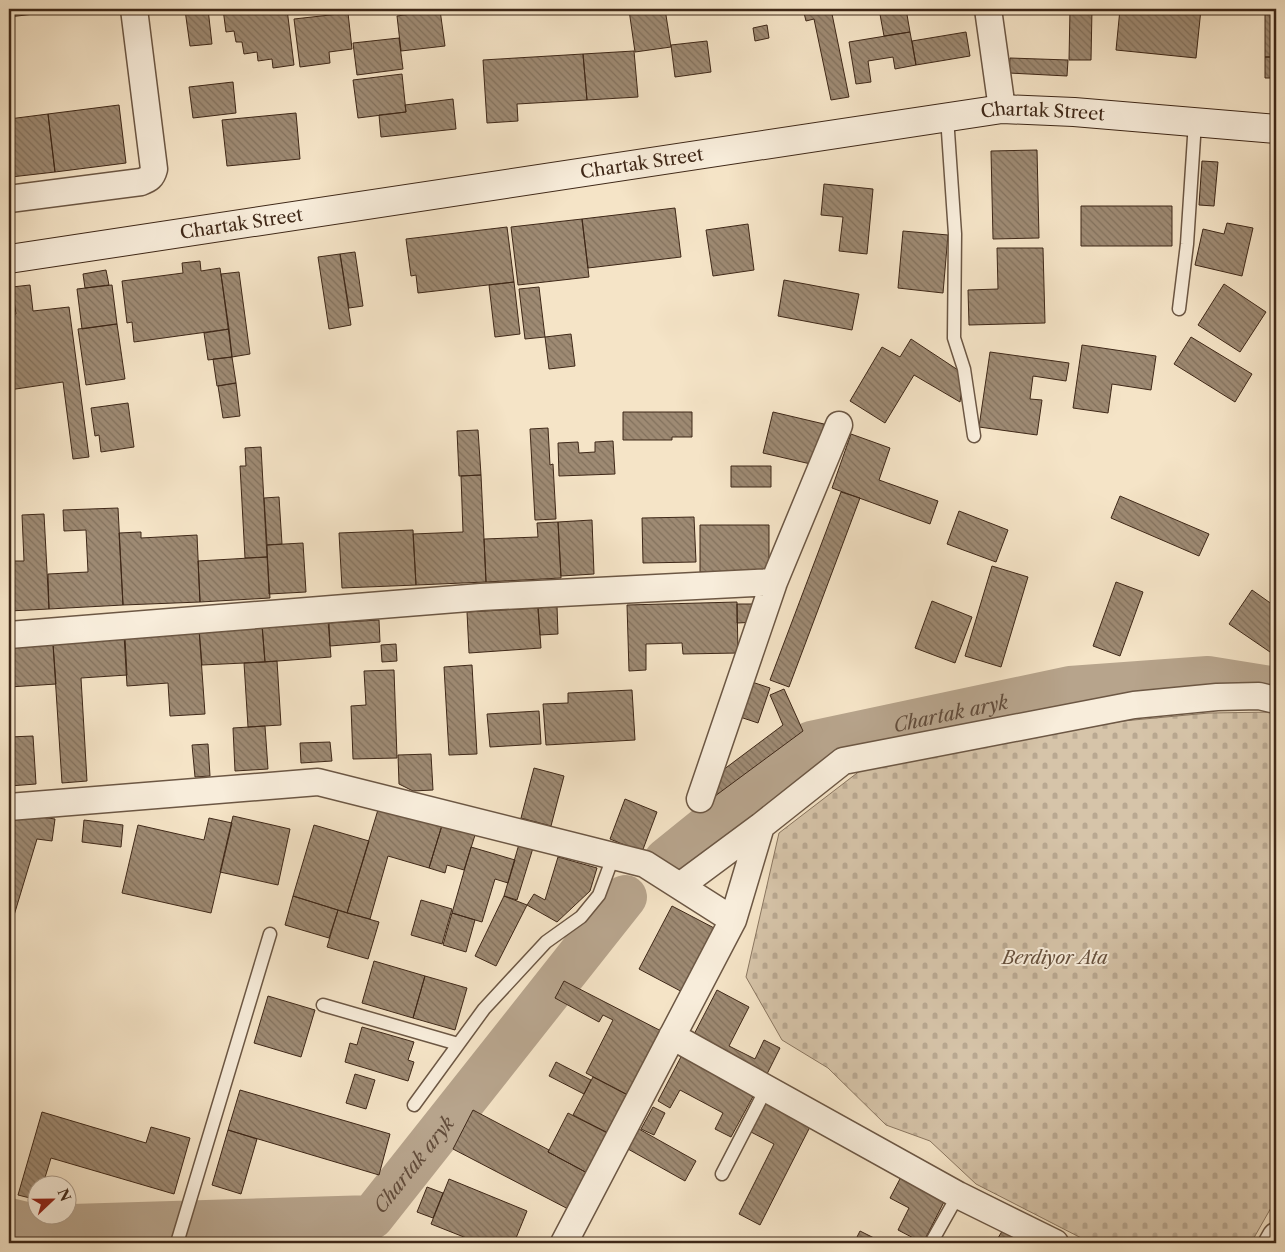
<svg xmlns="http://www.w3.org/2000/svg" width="1285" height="1252" font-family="'Libre Caslon Text',serif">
  <defs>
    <pattern id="cemetery-stones" width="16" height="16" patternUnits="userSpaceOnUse" patternTransform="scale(1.25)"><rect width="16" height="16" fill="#d6c4a9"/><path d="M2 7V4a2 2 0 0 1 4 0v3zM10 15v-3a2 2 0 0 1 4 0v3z" fill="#b9a891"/></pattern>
    <pattern id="building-back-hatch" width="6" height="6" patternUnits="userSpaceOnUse" patternTransform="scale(1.25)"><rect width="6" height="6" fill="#9e8a73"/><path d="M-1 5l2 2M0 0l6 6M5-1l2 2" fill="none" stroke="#82715d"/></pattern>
  </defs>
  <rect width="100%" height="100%" fill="#f5e4c7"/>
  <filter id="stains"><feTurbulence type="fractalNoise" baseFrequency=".004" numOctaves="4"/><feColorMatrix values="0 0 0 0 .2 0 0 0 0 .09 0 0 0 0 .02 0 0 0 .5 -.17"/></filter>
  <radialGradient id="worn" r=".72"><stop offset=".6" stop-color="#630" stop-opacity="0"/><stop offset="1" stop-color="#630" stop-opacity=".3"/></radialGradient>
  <path fill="url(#cemetery-stones)" stroke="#8a7660" d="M1276 712V1199L1251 1243H1091L976 1184 930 1141 886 1125 828 1068 782 1040 746 977 779 833 861 770 1123 721 1209 713Z"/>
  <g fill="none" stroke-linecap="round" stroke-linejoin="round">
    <g stroke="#b7a48c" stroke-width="44">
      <path id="s1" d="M666 860 811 743 1070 688 1208 678 1276 689"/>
      <path id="s2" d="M9 1220 38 1227 372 1217 625 897"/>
    </g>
  </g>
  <path fill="url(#building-back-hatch)" stroke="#3f2818" d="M9 9H33L34 14 9 17Z
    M199 9H208L212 44 190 46 185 10Z
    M223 9H287L294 65 273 68 272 59 258 61 257 52 244 54 242 42H236L234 31 226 32Z
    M640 9H665L671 47 635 52 629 10Z
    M803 9H831L849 97 831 100 814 19 806 21Z
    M879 9H906L910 32 884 36Z
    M906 9H934L907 13Z
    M1070 9H1092L1091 60H1069Z
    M1120 9H1201L1196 58 1116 50Z
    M1265 9H1276V57H1265Z
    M440 10 445 46 401 51 397 16Z
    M348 13 352 49 329 52 330 63 300 67 294 19Z
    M767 25 769 38 755 41 753 28Z
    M910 32 916 65 895 69 893 57 868 61 871 82 856 84 849 42Z
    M966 32 970 56 916 65 912 41Z
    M399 38 403 69 357 75 353 43Z
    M707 41 711 72 675 77 671 45Z
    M634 51 638 97 587 100 583 54Z
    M583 54 587 100 517 104 518 121 487 123 483 60Z
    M1265 57H1276V78H1265Z
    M1010 58 1068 60 1067 76 1009 73Z
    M402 74 406 112 358 118 353 80Z
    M233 82 236 113 193 118 189 87Z
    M453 99 456 129 381 137 379 115 406 112 405 105Z
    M119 105 126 163 55 172 48 114Z
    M296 113 300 159 227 166 222 120Z
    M48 114 55 172 11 177 9 157V119Z
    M1037 150 1039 238 993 239 991 151Z
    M1202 161 1218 162 1214 206 1199 205Z
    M824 184 873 189 867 254 839 251 843 217 821 215Z
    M1081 206H1172V246H1081Z
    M675 208 681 257 588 268 582 219Z
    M582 219 589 277 518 285 511 227Z
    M1227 223 1253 228 1242 276 1195 265 1203 229 1224 234Z
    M748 224 754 270 713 276 706 230Z
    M507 227 514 282 418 293 416 275 411 276 406 239Z
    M903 231 948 235 943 293 898 288Z
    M997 248H1043L1045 323 969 325 968 290 998 289Z
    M355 252 363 306 349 308 340 254Z
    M340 254 351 325 329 329 318 257Z
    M200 261 201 271 220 268 229 329 134 342 132 322 127 323 122 281 183 273 182 263Z
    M106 270 109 285 85 288 83 274Z
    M239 272 250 354 232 357 221 274Z
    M784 280 859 294 852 330 778 316Z
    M514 282 520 334 495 337 489 285Z
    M1224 284 1266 312 1240 352 1198 325Z
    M30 285 33 311 69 307 89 457 73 459 63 382 9 390V315L16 314 12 287Z
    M112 285 117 324 82 329 77 289Z
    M539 287 545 337 525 339 519 289Z
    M117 324 125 379 86 385 78 329Z
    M229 329 232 357 208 360 204 333Z
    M571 334 575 366 549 369 545 337Z
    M1191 337 1252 374 1235 402 1174 364Z
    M911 339 964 374 960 402 914 375 885 423 850 401 882 347 900 357Z
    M1082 345 1156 356 1151 390 1112 384 1108 413 1073 408Z
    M990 352 1069 363 1066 381 1033 376 1030 399 1042 400 1037 435 979 427Z
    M232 357 236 383 217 386 213 359Z
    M236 383 240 416 223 418 218 386Z
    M128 403 134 447 101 452 99 435 95 436 91 408Z
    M623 412H692V437H672V440H623Z
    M773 412 824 424 815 465 763 453Z
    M548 428 550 465 553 464 556 519 535 520 530 429Z
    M478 430 481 475 459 476 457 431Z
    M851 434 890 448 879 480 938 501 930 524 832 488Z
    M613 441 615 474 559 476 558 443 578 442 579 453 595 452V442Z
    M261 447 267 557 245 558 240 466H246L245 448Z
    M731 466H771V487H731Z
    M481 475 486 582 416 585 413 534 463 532 461 476Z
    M841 492 860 498 789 687 770 680Z
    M1120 496 1209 534 1199 556 1111 518Z
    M279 497 282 544 267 545 264 498Z
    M118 508 123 605 49 609 48 574 88 572 86 530 64 531 63 510Z
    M959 511 1008 530 996 562 947 544Z
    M44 514 49 609 9 611V561H24L22 515Z
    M694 517 696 562 643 563 642 518Z
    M592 520 594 574 561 576 558 522Z
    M558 522 561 578 486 582 484 539 538 537 537 523Z
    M700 525H769V571L700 572Z
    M413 530 416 585 342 588 339 533Z
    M141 532V538L197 535 200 602 123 605 119 533Z
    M303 543 306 592 269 594 267 545Z
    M267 557 270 598 200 602 198 561Z
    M992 566 1028 577 1001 667 965 656Z
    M1116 582 1143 592 1120 656 1093 646Z
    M1252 590 1276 607V642L1270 652 1229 624Z
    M932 601 972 617 955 663 915 648Z
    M737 602 738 653 683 654 682 643 646 644V670L629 671 627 605Z
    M737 604H757L758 622 737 623Z
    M557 606 558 634 540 635 538 608Z
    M538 608 541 648 469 653 467 612Z
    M379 620 380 642 330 646 329 623Z
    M328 621 331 657 265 662 262 625Z
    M262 625 265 662 202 665 199 629Z
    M199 629 205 714 170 716 168 683 127 686 124 634Z
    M125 639 127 675 81 678 87 781 62 783 53 644Z
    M53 644 56 684 9 687V646Z
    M396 644 397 661 382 662 381 645Z
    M277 661 281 725 248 727 244 663Z
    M472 665 477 754 449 755 444 667Z
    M394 670 397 758 353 759 351 706 366 705 364 671Z
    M749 681 770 688 758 723 737 716Z
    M784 689 803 731 711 799 715 776 783 725 770 695Z
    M632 690 635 740 546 745 543 704 568 703V693Z
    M539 711 541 744 490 747 487 714Z
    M265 726 268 769 235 771 233 728Z
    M33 736 36 784 9 786V737Z
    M330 742 332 761 301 763 300 743Z
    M208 744 210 776 195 777 192 745Z
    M431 754 433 790 413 791 399 784 398 755Z
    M534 768 564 776 551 826 521 818Z
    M625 799 657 812 642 852 610 839Z
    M380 803 443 822 429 868 388 856 370 919 347 913Z
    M27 815 55 819 52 841 37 839 9 932V816Z
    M233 816 290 829 278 885 220 872Z
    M209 818 232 823 211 913 122 893 138 825 204 840Z
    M84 820 123 825 121 847 82 842Z
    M443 822 476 832 464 870 447 865 445 873 429 868Z
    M314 825 369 841 347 913 293 896Z
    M519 844 533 848 517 900 504 896Z
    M471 847 515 860 508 883 495 879 482 922 452 913Z
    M558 857 597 868 590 891 557 922 527 905 534 894 545 900Z
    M293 896 338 910 329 938 285 925Z
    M504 896 527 905 496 966 475 956Z
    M421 900 452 909 442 944 411 935Z
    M672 906 716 929 688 995 639 969Z
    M338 910 379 922 368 959 327 947Z
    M452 913 475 920 466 952 443 945Z
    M374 961 425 976 413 1018 362 1003Z
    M425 976 467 988 455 1030 413 1018Z
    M564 981 667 1034 634 1098 586 1073 613 1020 603 1015 599 1022 555 998Z
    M717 990 749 1007 729 1046 755 1059 764 1040 780 1048 764 1080 690 1042Z
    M268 996 315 1010 301 1057 254 1043Z
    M362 1027 414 1042 408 1060 414 1062 408 1081 345 1062 350 1043 357 1045Z
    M683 1053 756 1091 731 1137 715 1129 723 1113 680 1090 670 1108 658 1101Z
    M556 1062 591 1080 584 1094 549 1076Z
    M355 1074 375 1080 366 1109 346 1103Z
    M593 1077 635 1099 616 1137 573 1115Z
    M240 1090 390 1134 379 1175 228 1130Z
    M768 1098 813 1121 760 1225 739 1214 774 1144 751 1132Z
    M653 1107 665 1113 654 1135 641 1129Z
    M473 1110 549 1150 548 1152 591 1175 572 1211 453 1149Z
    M42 1112 146 1143 151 1127 190 1138 174 1194 51 1158 43 1184H38V1200L18 1195Z
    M568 1113 611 1135 591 1175 548 1152Z
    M639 1129 696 1161 685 1181 628 1149Z
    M228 1130 257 1139 241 1194 212 1185Z
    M902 1175 946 1198 923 1243 898 1230 909 1208 890 1198Z
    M449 1179 527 1211 514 1243H479L431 1224Z
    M427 1187 443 1193 433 1218 417 1212Z
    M1004 1228 1033 1243H995Z
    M860 1231 884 1243H854Z"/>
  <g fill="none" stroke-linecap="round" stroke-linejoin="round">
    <defs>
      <path id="lane" d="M947 117 955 234 954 338 964 369 974 436
        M1179 309 1187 244 1195 122
        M323 1005 458 1044
        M414 1105 484 1009 546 942 581 917 599 895 613 857
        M722 1174 766 1089
        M177 1243 270 934
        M931 1243 958 1195"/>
      <path id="street" d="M988 9 1002 109
        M9 199 141 182C149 179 152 177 154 169L134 9
        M9 635 481 597 774 582
        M700 799 774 582 839 425
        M9 807 318 782 645 864 733 920 564 1243
        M680 886 761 826 843 761 1134 705 1217 697 1259 696 1276 700
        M733 920 761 826
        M672 1036 958 1195 1055 1243
        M1272 1243 1276 1236"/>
      <g id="secondary">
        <path id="s3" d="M9 259 1002 109 1074 112 1276 129"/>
      </g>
    </defs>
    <use href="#lane" stroke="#6c5744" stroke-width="15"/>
    <use href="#street" stroke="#6c5744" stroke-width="29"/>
    <use href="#secondary" stroke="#3f2818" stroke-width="30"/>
    <use href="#lane" stroke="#f8eddb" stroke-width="12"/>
    <use href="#street" stroke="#f8eddb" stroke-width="26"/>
    <use href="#secondary" stroke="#f8eddb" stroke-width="28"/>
  </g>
  <g text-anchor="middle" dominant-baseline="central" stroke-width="4" stroke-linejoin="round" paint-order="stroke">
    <g font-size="18" fill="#3f2818" stroke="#f8eddb">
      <text stroke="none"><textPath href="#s3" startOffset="1045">Chartak Street</textPath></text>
      <text stroke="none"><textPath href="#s3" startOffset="640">Chartak Street</textPath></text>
      <text stroke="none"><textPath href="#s3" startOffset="235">Chartak Street</textPath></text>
    </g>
    <g font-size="18" font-style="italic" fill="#654f3c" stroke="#f8eddb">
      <text x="1055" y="958">Berdiyor Ata</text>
    </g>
    <g font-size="19" font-style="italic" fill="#634d3b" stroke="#f8eddb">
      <text stroke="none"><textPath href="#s1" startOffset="329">Chartak aryk</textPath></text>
      <text stroke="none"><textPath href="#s2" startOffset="431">Chartak aryk</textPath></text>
    </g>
  </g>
  <rect width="1285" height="1252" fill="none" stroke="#f5e4c7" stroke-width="30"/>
  <rect x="10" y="10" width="1265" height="1232" fill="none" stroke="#3f2818" stroke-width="2.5"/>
  <rect x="15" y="15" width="1255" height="1222" fill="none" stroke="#3f2818"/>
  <g transform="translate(52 1200) rotate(68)"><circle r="24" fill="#f8eddb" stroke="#ae9e8d"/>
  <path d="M0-4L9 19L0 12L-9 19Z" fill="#8f2418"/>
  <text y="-8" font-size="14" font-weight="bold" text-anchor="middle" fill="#3f2818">N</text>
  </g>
  <rect width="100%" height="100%" filter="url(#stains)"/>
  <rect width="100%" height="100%" fill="url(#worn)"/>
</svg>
